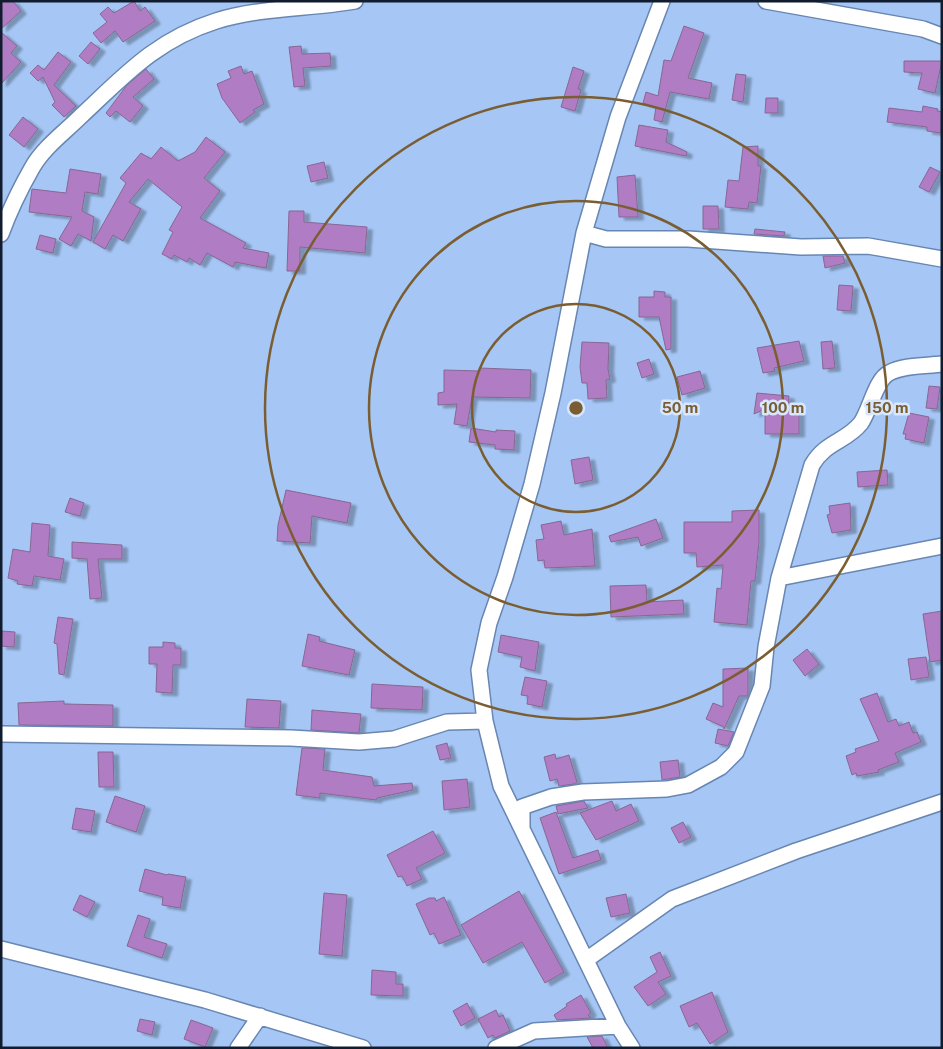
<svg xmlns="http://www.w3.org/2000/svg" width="943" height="1049" font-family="'Public Sans',sans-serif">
  <defs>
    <filter id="shadow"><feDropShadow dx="5.5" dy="3" stdDeviation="1" flood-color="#0004"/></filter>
  </defs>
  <rect width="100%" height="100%" fill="#a6c7f6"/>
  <path fill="#b07bc3" stroke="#876793" filter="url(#shadow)" d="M1 1H13L21 11 1 29Z
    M134 1 140 11 145 7 155 21 123 42 115 31 101 43 93 33 107 22 100 14 108 7 114 13Z
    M684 26 704 33 688 78 712 83 709 99 670 92 662 122 654 120 656 107 643 103 646 92 658 96 664 60 671 61Z
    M1 32 17 46 11 53 21 62 1 84Z
    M91 42 100 49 88 64 79 56Z
    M301 46 302 54 330 53 331 66 303 68 305 86 294 87 289 47Z
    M58 52 71 62 54 85 76 106 64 117 52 105 55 102 43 77 38 81 30 73 38 65 44 70Z
    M904 61H942L935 93 918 89 922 73 904 72Z
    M241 66 244 74 252 71 264 104 253 110 255 112 240 123 222 98 217 84 231 78 228 71Z
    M573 67 584 71 578 89 581 90 575 111 561 107Z
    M146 69 154 79 133 97 143 106 130 122 116 111 110 117 106 113 127 85Z
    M736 74 746 75 743 102 732 100Z
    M766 98H778V113H765Z
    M923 106 938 109 937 111 942 112 941 133 927 131V127L887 122 889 108 922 112Z
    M23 117 38 129 24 147 9 135Z
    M639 125 668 130 666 142 687 152 686 156 635 146Z
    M206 137 225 152 204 178 220 191 200 218 246 243 243 248 269 253 266 268 235 262 233 267 207 253 200 265 189 258 187 262 174 255 172 259 162 254 173 232 169 230 182 207 148 179 129 202 141 209 123 241 113 235 105 249 93 242 126 183 120 178 141 153 151 159 161 147 178 161 195 152Z
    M758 146V166H761L757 203 749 202 748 209 725 207 728 180 739 181 743 147Z
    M324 162 328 178 311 182 307 166Z
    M930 167 940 172 929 192 919 187Z
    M70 169 101 174 98 194 85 192 82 211 94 217 91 241 78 234 71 246 59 239 72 217 29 212 32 189 66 193Z
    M635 175 638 217H619L617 177Z
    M703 206H718L719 229H703Z
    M289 211H304V222L367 227 365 253 300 247V271H287Z
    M755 229 785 232 784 236 754 234Z
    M40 235 56 239 53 253 36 249Z
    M823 256H843L845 263 825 268Z
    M839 285 853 286 851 311 837 310Z
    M654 291 665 292V297H671V349L666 350 659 317H639V297H654Z
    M799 341 804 361 774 368 775 371 763 373 757 348Z
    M832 341 835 368 823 369 821 342Z
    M582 342 609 343 608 369 610 379 606 380 607 398 588 399 587 383H582L580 367Z
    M649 359 654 374 642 378 637 363Z
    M480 368 531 370 530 398 472 397 467 426 454 424 457 404 438 405V393L444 392V370L480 371Z
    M700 371 705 388 682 395 677 377Z
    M929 386 940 387 937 409 926 408Z
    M757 393 789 396 788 411H799V434H765V409L754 414Z
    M909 413 929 417 924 443 905 439 906 434H903Z
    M471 428 496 432V430L515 431 514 450 495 449V445L469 442Z
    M589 457 593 480 575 484 571 460Z
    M887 470 888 485 858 487 857 472Z
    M286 490 351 503 347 523 312 516 310 543 277 541 278 525Z
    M70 498 84 503 80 516 65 512Z
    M850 503 851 530 832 533 827 515 830 514 829 506Z
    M759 510V542L755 581H751L747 625 714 622 717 588 721 589 723 565 697 567 696 553H684V522H732V511Z
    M656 519 663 538 641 546 638 537 611 542 609 536Z
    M561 521 564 535 592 529 595 566 545 568 544 560 538 561 536 540 544 539 541 525Z
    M32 523 50 525 48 556 64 559 60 580 34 576 32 586 17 584 18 581 8 578 13 549 30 552Z
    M72 542 122 545V559H98L102 598 90 599 87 559 72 558Z
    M646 585 647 602 683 600 684 614 611 617 610 586Z
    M942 611V660L930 662 923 614Z
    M58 617 73 619 64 675 59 674 57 644 54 643Z
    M2 631 15 632 14 647 1 646Z
    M308 634 320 637 319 641 355 650 349 675 302 666Z
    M501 635 539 642 535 671 520 667 522 657 498 652Z
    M163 642 175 643V648H181V665H173L172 693 156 692 157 664H149V647H163Z
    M807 649 819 664 805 676 793 660Z
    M926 657 929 677 911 680 908 659Z
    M748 668V696H739L724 729V727L706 719 713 703 723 707V669Z
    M525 677 547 681 542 707 527 704 528 696 521 695Z
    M372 684 423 687 422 710 371 708Z
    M877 693 888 722 896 719 899 726 909 722 913 733 917 732 921 742 895 753 899 762 878 770 879 772 857 776 856 773 852 775 846 756 856 752 855 749 879 741 860 699Z
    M247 699 281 701 279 728 245 727Z
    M64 701V704L113 705V726L19 725 18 703Z
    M312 710 361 714 359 733 311 730Z
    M718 729 734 732 728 746 715 743Z
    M447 743 451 758 440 760 436 746Z
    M302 748 325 749 323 770 372 777 374 786 412 783 413 790 377 798 376 800 320 793V798L296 795Z
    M98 752H113L114 787H99Z
    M555 754 556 759 569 755 577 782 574 784 559 786 557 779 550 781 544 757Z
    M678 760 680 777 662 780 660 762Z
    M467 779 470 807 444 810 442 781Z
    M115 796 145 806 136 832 106 822Z
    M584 801 588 808 558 814 556 806Z
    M612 801 616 811 631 804 639 821 596 840 580 813Z
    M76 808 95 811 91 832 72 829Z
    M556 812 573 858 598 850 601 860 559 874 540 818Z
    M683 822 691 837 679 843 671 828Z
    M433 831 445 853 416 868 422 879 407 886 402 876 398 877 387 855Z
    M145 869 167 875 168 874 186 877 180 908 162 905 163 897 139 891Z
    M519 891 564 972 545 983 522 942 483 963 461 925Z
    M324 893 347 895 342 956 319 954Z
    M626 894 630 913 611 917 606 898Z
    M80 895 95 902 87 917 73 910Z
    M444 897 461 935 439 944 434 933 430 935 416 904 429 898H435L436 901Z
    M138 915 150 919 144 937 167 944 162 958 127 946Z
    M660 952 671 976 658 982 666 994 648 1006 634 987 657 972 650 957Z
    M372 970 396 972V984H403V996L371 995Z
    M712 992 728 1032 710 1044 697 1023 689 1027 680 1006Z
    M581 995 591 1013 588 1015 591 1018 557 1020 554 1015 567 1006 566 1004Z
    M467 1003 475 1018 461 1026 453 1011Z
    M496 1010 499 1017 503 1015 510 1031 495 1038 493 1035 488 1038 478 1019Z
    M140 1019 155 1022 152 1035 137 1031Z
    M191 1020 213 1028 205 1047 184 1039Z
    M602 1036 608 1048H593L587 1037Z"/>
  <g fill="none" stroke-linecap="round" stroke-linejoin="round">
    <defs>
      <path id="minor" d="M766 1 923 29 942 36
        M584 233 606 239H688L801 247 868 246 942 259
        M1 234C9 212 20 189 32 168 43 148 65 132 81 116 125 75 156 40 216 21 261 7 309 9 355 1
        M779 578 942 546
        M1 734 291 738 359 742 394 739 447 722 485 721
        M522 827V807L551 797 583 792 667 789 688 785 721 767 736 752 762 686 766 647 779 578 812 465C826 441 846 442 861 423 870 410 876 379 889 373 903 365 926 366 942 364
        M1 949 205 1000 363 1048
        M586 960 672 899 796 851 942 802
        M238 1048 260 1016
        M496 1048 534 1031 618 1026
        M632 1048 618 1026 501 786 485 721 479 670 489 623 505 577 532 484 553 393 584 233 618 117 662 1"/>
    </defs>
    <use href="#minor" stroke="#6886b2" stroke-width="18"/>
    <use href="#minor" stroke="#fff" stroke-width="15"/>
  </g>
  <g fill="none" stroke="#7a5e31" stroke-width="2.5">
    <circle cx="576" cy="408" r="104"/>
    <circle cx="576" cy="408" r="207"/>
    <circle cx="576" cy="408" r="311"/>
  </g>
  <circle cx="576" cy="408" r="8" fill="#7a5e31" stroke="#d6e7ff" stroke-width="2.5"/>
  <g font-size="15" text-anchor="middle" font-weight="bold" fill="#7a5e31" stroke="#d6e7ff" stroke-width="5" stroke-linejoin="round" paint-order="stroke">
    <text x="680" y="413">50 m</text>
    <text x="783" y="413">100 m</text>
    <text x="887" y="413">150 m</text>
  </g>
  <rect width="943" height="1049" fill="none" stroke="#111d2e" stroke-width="5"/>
</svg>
